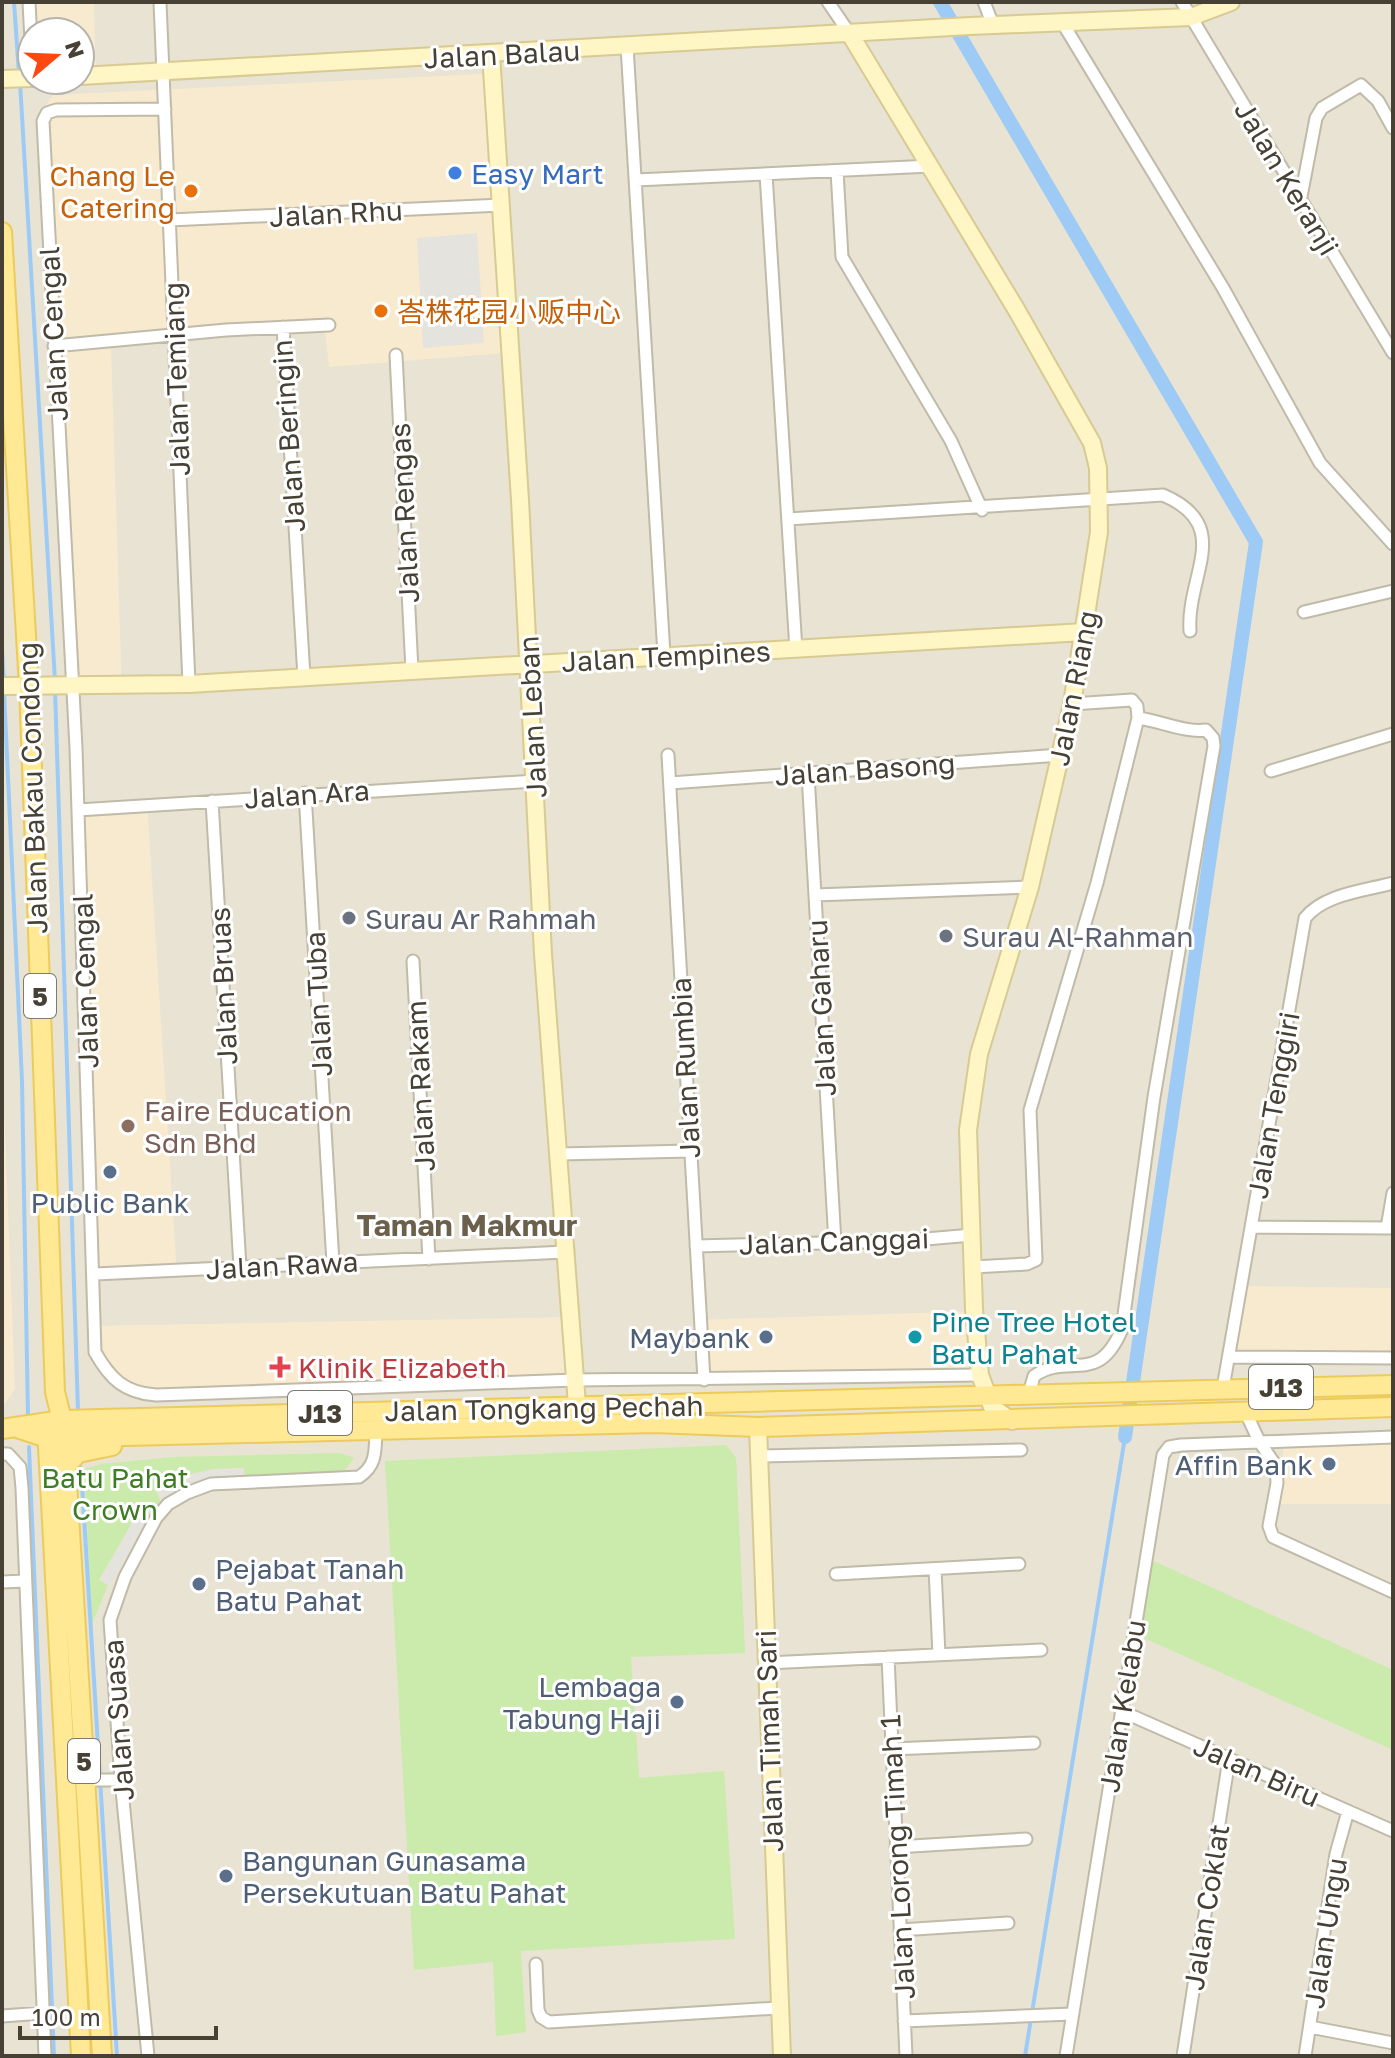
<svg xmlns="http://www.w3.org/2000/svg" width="1395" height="2058" font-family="'Golos Text','Noto Sans SC',sans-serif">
  <rect width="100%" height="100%" fill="#f4f1e6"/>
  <path fill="#e8e3d3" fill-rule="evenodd" d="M2 2H1393V2056H2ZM32 32H80V80H32Z"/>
  <path fill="#f8eacf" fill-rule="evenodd" d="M24 2H94L96 83 28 86ZM32 32H80V80H32Z
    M502 73 517 352 329 367 325 330 111 345 122 694 67 693 37 118 53 95Z
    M147 801 177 1275 91 1279 74 806Z
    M2 1055 15 1389 2 1408Z
    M1237 1286 1393 1288V1363L1224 1362Z
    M982 1311 974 1380 699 1385 694 1320Z
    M578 1317 583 1385 153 1400 133 1399 104 1375 90 1326Z
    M1393 1433V1504H1278L1285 1435Z"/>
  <path fill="#caebab" d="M726 1445 736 1458 745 1653 631 1657 639 1778 724 1771 735 1939 521 1951 526 2032 496 2036 493 1962 414 1970 385 1461Z
    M341 1453 354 1458 343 1473 245 1478 244 1468C213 1468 182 1472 156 1490L160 1500 149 1517 137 1514 99 1580 108 1585 92 1624 84 1469 101 1464 174 1457Z
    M1147 1558 1393 1670V1750L1135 1634Z"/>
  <path fill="#e5e3de" d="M477 233 484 343 423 348 417 238Z
    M212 1469 242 1470 243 1479H213L181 1489 162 1500 158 1490 169 1482Z
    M137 1515 148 1518 110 1585 100 1581Z"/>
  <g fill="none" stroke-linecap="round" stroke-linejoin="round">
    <path stroke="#9ecbf5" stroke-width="4" d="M14 2 19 74
      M20 82 55 681
      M2 649 4 682
      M55 689 78 1411
      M4 691 22 1081 28 1417
      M29 1447 54 2056
      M81 1468 117 2056
      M1025 2056 1125 1437"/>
    <path stroke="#9ecbf5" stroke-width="14" d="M940 2 1256 542 1125 1437"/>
    <defs>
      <path id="street" d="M29 2 32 60
        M160 2 189 684
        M828 2 850 34
        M984 2 993 25
        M1182 2 1393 353
        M1062 22 1223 288 1320 463 1393 544
        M627 46 664 655
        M165 109 56 110 47 113 43 121 76 748 95 1352C110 1379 125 1393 156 1395L575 1380 980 1375
        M837 171 842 257 951 441 982 510
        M766 174 796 650
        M636 180 931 166
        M1300 202 1316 118 1322 108 1361 85 1378 101 1393 128
        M170 220 502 205
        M283 327 304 677
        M54 346 226 330 329 325
        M396 355 412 670
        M788 519 1163 495C1235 526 1186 575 1190 631
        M1304 612 1393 591
        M668 755 704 1380
        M1271 771 1393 734
        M808 774 835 1243
        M670 783 1060 755
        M305 793 333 1263
        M212 801 240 1267
        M78 810 535 781
        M815 895 1030 887
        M413 961 429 1259
        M560 1154 690 1151
        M1252 1227 1393 1228
        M1387 1228 1393 1193
        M696 1246 903 1241 972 1235
        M974 1267 1027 1264 1036 1260 1030 1110 1097 883 1138 718 1137 706 1132 700 1072 704
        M95 1274 565 1252
        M1229 1357 1393 1358
        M1223 1388 1305 918C1324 894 1364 891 1393 883
        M1028 1397 1034 1376C1069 1351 1097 1388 1122 1329L1154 1097 1214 746 1213 738 1206 730C1186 733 1160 721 1138 718
        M1246 1413 1259 1441 1276 1466 1277 1483 1269 1526 1273 1537 1393 1592
        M2 1454H8L20 1467 22 1488 45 2056
        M759 1456 1021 1450
        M935 1569 939 1655
        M836 1574 1019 1564
        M2 1582 25 1581
        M888 1657 906 2056
        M767 1663 1041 1650
        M1121 1711 1393 1831
        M892 1749 1034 1743
        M85 1780H121
        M896 1847 1026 1839
        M900 1930 1008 1923
        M536 1964 538 2010 541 2017 549 2022 778 2008
        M2 2016 43 2013
        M904 2021 1072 2014
        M1310 2027 1393 2043
        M148 2056 121 1780 110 1620 125 1577 156 1518 168 1504 187 1493 211 1484 359 1477C377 1465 375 1451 376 1430
        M1066 2056 1163 1455 1169 1447 1181 1445 1393 1437
        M1183 2056 1229 1759
        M1305 2056 1336 1854 1348 1811"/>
      <path id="secondary" d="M850 34 1016 309 1092 443 1098 468 1099 532 1072 704 1030 887 979 1054 968 1130 974 1309 980 1375 992 1407 1012 1421
        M491 54 520 500 543 954 577 1405
        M80 76 970 26 1191 17 1231 2
        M2 79 32 78
        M2 686 189 684 1084 632
        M758 1427 782 2056"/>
      <path id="primary" d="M2 232 29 686 55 1392 62 1420 66 1466 102 2056
        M2 1429 62 1420 1393 1385
        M20 1429 47 1438 654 1423 758 1427 1393 1407
        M47 1429 81 2056
        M66 1466 78 1453 112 1446"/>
    </defs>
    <use href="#street" stroke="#c0baa8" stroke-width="15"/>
    <use href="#secondary" stroke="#d7ca92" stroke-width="20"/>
    <use href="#primary" stroke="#eccb5c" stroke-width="22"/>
    <use href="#street" stroke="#fff" stroke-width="11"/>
    <use href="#secondary" stroke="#fff5c5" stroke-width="16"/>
    <use href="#primary" stroke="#ffe994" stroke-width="18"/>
  </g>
  <circle fill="#3f7fe0" stroke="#fff" stroke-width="3" cx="455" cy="173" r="8"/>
  <g fill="#e8710a" stroke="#fff" stroke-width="3">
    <circle cx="191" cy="191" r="8"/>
    <circle cx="381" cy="311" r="8"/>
  </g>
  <g fill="#6b7280" stroke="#fff" stroke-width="3">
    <circle cx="349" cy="918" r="8"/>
    <circle cx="946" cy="936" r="8"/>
  </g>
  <circle fill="#8d6e63" stroke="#fff" stroke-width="3" cx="128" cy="1126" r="8"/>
  <g fill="#5c6f8a" stroke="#fff" stroke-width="3">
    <circle cx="110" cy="1172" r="8"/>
    <circle cx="766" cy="1337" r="8"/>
    <circle cx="1329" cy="1464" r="8"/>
    <circle cx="199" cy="1584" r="8"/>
    <circle cx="677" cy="1702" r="8"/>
    <circle cx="226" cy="1876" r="8"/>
  </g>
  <circle fill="#0f9aa8" stroke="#fff" stroke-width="3" cx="915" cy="1337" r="8"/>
  <path fill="#e0444e" stroke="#fff" stroke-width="3" d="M276 1355h8v8h8v8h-8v8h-8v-8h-8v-8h8z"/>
  <g text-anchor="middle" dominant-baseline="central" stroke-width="6" stroke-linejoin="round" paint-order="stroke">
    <g fill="#fff" stroke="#7e7a72" stroke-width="2">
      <rect x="24" y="974" width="32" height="44" rx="6"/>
      <rect x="1249" y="1365" width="64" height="44" rx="6"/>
      <rect x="288" y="1391" width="64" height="44" rx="6"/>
      <rect x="68" y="1739" width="32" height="44" rx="6"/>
    </g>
    <g font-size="26" font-weight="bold" fill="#474135">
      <text x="40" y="996">5</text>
      <text x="1281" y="1387">J13</text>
      <text x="320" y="1413">J13</text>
      <text x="84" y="1761">5</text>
    </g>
    <g font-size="28" fill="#474135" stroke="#fff">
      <text transform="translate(502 54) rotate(-3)">Jalan Balau</text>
      <text transform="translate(1287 178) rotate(59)">Jalan Keranji</text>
      <text transform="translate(336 213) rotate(-3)">Jalan Rhu</text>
      <text transform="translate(53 334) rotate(-93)">Jalan Cengal</text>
      <text transform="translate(176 379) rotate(-92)">Jalan Temiang</text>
      <text transform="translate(288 436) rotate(-94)">Jalan Beringin</text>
      <text transform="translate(404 513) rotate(-93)">Jalan Rengas</text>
      <text transform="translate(666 656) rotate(-3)">Jalan Tempines</text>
      <text transform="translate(1073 688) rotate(-79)">Jalan Riang</text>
      <text transform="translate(532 717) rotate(-93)">Jalan Leban</text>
      <text transform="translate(865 769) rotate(-4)">Jalan Basong</text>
      <text transform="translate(32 788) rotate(-92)">Jalan Bakau Condong</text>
      <text transform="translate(307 794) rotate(-4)">Jalan Ara</text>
      <text transform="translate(85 981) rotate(-92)">Jalan Cengal</text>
      <text transform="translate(223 986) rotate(-93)">Jalan Bruas</text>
      <text transform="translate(318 1004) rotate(-93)">Jalan Tuba</text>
      <text transform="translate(821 1008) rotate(-93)">Jalan Gaharu</text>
      <text transform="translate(685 1068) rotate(-93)">Jalan Rumbia</text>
      <text transform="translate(420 1086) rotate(-93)">Jalan Rakam</text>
      <text transform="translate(1273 1105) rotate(-80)">Jalan Tenggiri</text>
      <text transform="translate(834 1241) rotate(-2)">Jalan Canggai</text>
      <text transform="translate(282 1265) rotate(-3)">Jalan Rawa</text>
      <text transform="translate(544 1408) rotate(-1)">Jalan Tongkang Pechah</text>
      <text transform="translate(1122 1706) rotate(-81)">Jalan Kelabu</text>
      <text transform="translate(118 1720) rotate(-94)">Jalan Suasa</text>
      <text transform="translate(769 1741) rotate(-92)">Jalan Timah Sari</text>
      <text transform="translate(1257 1771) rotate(24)">Jalan Biru</text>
      <text transform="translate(897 1857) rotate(-93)">Jalan Lorong Timah 1</text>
      <text transform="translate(1206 1907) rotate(-81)">Jalan Coklat</text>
      <text transform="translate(1325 1933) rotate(-81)">Jalan Ungu</text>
    </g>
    <g font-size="28" fill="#366cbe" stroke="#fff" text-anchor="start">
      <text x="471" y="173">Easy Mart</text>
    </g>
    <g font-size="28" fill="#c56008" stroke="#fff" text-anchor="end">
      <text x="175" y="175">Chang Le<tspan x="175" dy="32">Catering</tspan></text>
      <text x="397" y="311" text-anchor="start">峇株花园小贩中心</text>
    </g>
    <g font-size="28" fill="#5b616d" stroke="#fff" text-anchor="start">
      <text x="365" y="918">Surau Ar Rahmah</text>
      <text x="962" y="936">Surau Al-Rahman</text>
    </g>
    <g font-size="28" fill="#785e54" stroke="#fff" text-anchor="start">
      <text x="144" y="1110">Faire Education<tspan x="144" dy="32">Sdn Bhd</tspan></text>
    </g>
    <g font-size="28" fill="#4e5e75" stroke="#fff" text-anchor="end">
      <text x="110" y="1202" text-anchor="middle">Public Bank</text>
      <text x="750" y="1337">Maybank</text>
      <text x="1313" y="1464">Affin Bank</text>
      <text x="215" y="1568" text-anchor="start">Pejabat Tanah<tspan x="215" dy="32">Batu Pahat</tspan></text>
      <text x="661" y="1686">Lembaga<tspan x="661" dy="32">Tabung Haji</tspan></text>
      <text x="242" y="1860" text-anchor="start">Bangunan Gunasama<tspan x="242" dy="32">Persekutuan Batu Pahat</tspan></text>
    </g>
    <g font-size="28" fill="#0d838f" stroke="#fff" text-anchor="start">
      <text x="931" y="1321">Pine Tree Hotel<tspan x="931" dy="32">Batu Pahat</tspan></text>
    </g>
    <g font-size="28" fill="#be3a42" stroke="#fff" text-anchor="start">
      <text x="298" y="1367">Klinik Elizabeth</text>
    </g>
    <g font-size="28" fill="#3f7d24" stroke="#fff">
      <text x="115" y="1477">Batu Pahat<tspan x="115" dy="32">Crown</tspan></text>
    </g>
    <g font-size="30" font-weight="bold" fill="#6b604b" stroke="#fff">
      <text x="467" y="1225">Taman Makmur</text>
    </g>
  </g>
  <rect width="1395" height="2058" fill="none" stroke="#474135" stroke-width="8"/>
  <g transform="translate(56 56) rotate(71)"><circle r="38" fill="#ffffff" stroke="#b5b3ae" stroke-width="2"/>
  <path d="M0-6L14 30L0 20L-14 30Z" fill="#ff4712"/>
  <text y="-12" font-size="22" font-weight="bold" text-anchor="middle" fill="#474135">N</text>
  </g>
  <path d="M20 2026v12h196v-12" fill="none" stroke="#474135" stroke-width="4"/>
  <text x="32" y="2026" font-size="24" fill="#474135" stroke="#ffffff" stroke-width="6" paint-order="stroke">100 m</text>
</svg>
